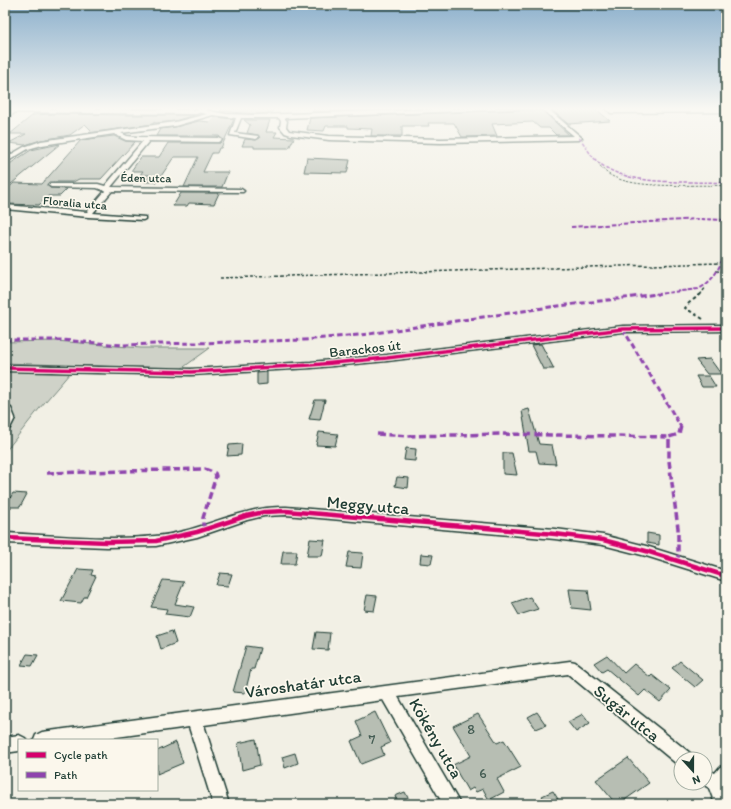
<svg xmlns="http://www.w3.org/2000/svg" width="731" height="809" font-family="Itim,sans-serif">
  <rect width="100%" height="100%" fill="#f2f0e5"/>
  <filter id="ink" filterUnits="userSpaceOnUse"><feTurbulence type="fractalNoise" baseFrequency=".025" numOctaves="2"/><feDisplacementMap in="SourceGraphic" scale="8" xChannelSelector="R" yChannelSelector="G"/><feConvolveMatrix kernelMatrix="1 2 1 2 8 2 1 2 1" color-interpolation-filters="sRGB"/></filter>
  <g filter="url(#ink)">
    <path fill="#cfd2c8" stroke="#77887e" d="M56 341 141 348H210L181 369 5 363V342Z
      M5 371 70 373 39 409 5 452Z"/>
    <path fill="#b7beb3" stroke="#1f3d34" d="M223 108H259L273 109 272 113 255 114 220 111Z
      M314 108H405V109L312 112Z
      M573 108 596 109 610 121 568 124 552 110Z
      M522 110H542L569 135H556L549 128H540L533 122 492 124 497 136 462 137 454 123H428L429 126H402V136H371L372 129 348 128V126H326L324 131 307 130 310 118Z
      M52 114 128 115H194L175 121 156 123 154 122 153 124 88 133 91 130 85 124 70 135 41 140 25 145 9 143 26 134H10L33 115Z
      M215 117 234 119 221 148H219L217 153H212L203 172H228L222 187H184L198 157H174L157 182H145L150 175H140L143 171H131L141 157H159L168 143H220L223 140 219 136H156L160 129 175 127 199 121 210 122Z
      M244 120H270L266 132H277L274 137 294 138 289 148H254V146H242L245 139 256 140 260 138 258 135 247 133 250 125Z
      M114 136 125 141 135 142 101 179H79L73 182H49L47 185 50 188 67 189 60 196H48L39 205 5 204V191L14 183 42 184 81 140Z
      M60 144 11 184H5V167L31 150Z
      M307 158 350 160 347 173 304 172Z
      M181 193H219L214 204 189 203 187 206H173Z
      M541 344 554 369H543L531 345Z
      M710 359 721 374H707L696 360Z
      M267 372V384L257 385V373Z
      M696 376H709L716 387H702Z
      M315 400H325L320 420 309 419Z
      M529 409 539 444 552 445 556 464 539 463 536 451H529L522 411Z
      M319 432 338 434 335 446 316 445Z
      M242 444 241 455 227 456 229 445Z
      M406 448 416 449 415 461 404 460Z
      M503 453H512L517 475 503 474Z
      M397 477 409 478 408 488 395 486Z
      M13 493 27 494 20 507H5Z
      M647 533 659 535V545L647 543Z
      M310 539 325 540 322 556H307Z
      M283 551H297L295 564H281Z
      M349 552 363 553 361 568 346 567Z
      M421 554 433 555 431 564 420 563Z
      M78 569 93 570 91 575 96 576 86 597H84L81 603 61 601Z
      M220 573 232 574 228 586 216 585Z
      M163 580 184 582 175 604 194 607 190 617 165 614 167 609 151 607Z
      M569 589 588 590 591 610 572 608Z
      M367 595 377 596 374 611 364 610Z
      M530 597 538 609 519 615 512 603Z
      M172 631 176 643 161 649 157 636Z
      M316 632 330 633 328 650 313 649Z
      M246 646 260 648 254 669H251L245 693 233 692Z
      M27 654 38 655 32 666 21 665Z
      M607 655 624 673 634 664 650 677 652 675 671 690 660 702 645 690 639 696 607 669 602 672 594 663Z
      M680 661 703 680 695 687 672 668Z
      M375 712 390 743 381 747 384 755 361 764 351 741 362 736 356 721Z
      M537 712 546 725 536 729 528 717Z
      M478 714 497 743 504 740 521 767 497 779 504 792 489 800 483 789 476 792 473 788 468 791 453 765 471 756 453 726Z
      M583 714 590 723 576 732 568 722Z
      M256 739 260 765 242 770 238 743Z
      M176 742 183 763 157 774V751Z
      M295 753 298 763 285 768 282 757Z
      M628 758 649 783 619 804H616L596 780Z
      M553 791 561 804H547L542 796Z
      M405 792 411 804H398L395 796Z"/>
    <g fill="none" stroke-linecap="round" stroke-linejoin="round">
      <defs>
        <path id="street" d="M471 108H532L284 118 287 121 286 127 289 131 329 136 441 139 574 136 541 108H547L582 138 579 140 441 143 329 140 291 135 285 133 280 127 281 121 279 118H241L235 133 258 136V138L256 139 230 135 236 118 213 115 175 126 121 133 127 136 137 137 219 138 222 140 219 142 149 141 111 187 241 189 244 191 243 192 112 191 93 213 145 217V219L143 220 88 217 5 209V205L87 212 105 191 97 188 51 187 48 185 49 184H98L105 186 143 141 126 140 114 134 42 145 28 149 5 163V158L24 147 41 141 175 122 207 114 197 112 196 111 199 109 226 114 255 115Z
          M605 108H726V112L611 113Z
          M13 109 18 110 5 120V115Z
          M726 325V331L623 332 387 361 311 368 191 375 5 371V365L191 369 311 362 387 355 623 326Z
          M5 405 11 408 15 418 10 428 5 431Z
          M286 507 555 529 603 535 646 546 726 571V581L646 556 603 545 555 539 286 515 264 516 247 520 197 537 156 546 107 547 5 543V533C55 535 106 541 155 536 187 534 216 519 247 512 260 508 272 507 286 507Z
          M570 661 575 662 690 753 692 759H681V766L678 765 568 674 398 697 460 804H443L383 700 204 725 229 804H213L189 727 95 740H34L36 735 42 732Z
          M19 735 25 738 26 740H19V751L5 753V737Z
          M726 765V804H715L709 788 701 783H705V768L715 773 720 767Z"/>
        <path id="secondary" d="M5 108 195 110 210 108 196 114 5 112Z"/>
      </defs>
      <use href="#street" stroke="#1f3d34" stroke-width="3"/>
      <use href="#secondary" stroke="#1f3d34" stroke-width="3"/>
      <path stroke="#1f3d34" stroke-width="1" stroke-dasharray="2.5 1.5" stroke-linecap="butt" d="M598 162C601 168 605 172 610 175 638 191 694 183 726 186"/>
      <path stroke="#1f3d34" stroke-width="1.5" stroke-dasharray="3 2" stroke-linecap="butt" d="M716 271 726 272
        M220 278 720 263
        M700 295 706 287"/>
      <path stroke="#1f3d34" stroke-width="2" stroke-dasharray="3.5 3" stroke-linecap="butt" d="M701 294 689 303 685 308 703 319"/>
      <use href="#street" fill="#fbf7ec" fill-rule="evenodd"/>
      <use href="#secondary" fill="#fbf7ec" fill-rule="evenodd"/>
      <path stroke="#8e44ad" stroke-width="1.5" stroke-dasharray="3.5 1.5" stroke-linecap="butt" d="M579 138C586 145 590 156 598 162 629 188 687 180 726 183"/>
      <path stroke="#8e44ad" stroke-width="2" stroke-dasharray="4.5 2" stroke-linecap="butt" d="M571 227 698 219 726 220
        M649 295 698 289C714 282 720 266 726 251"/>
      <path stroke="#8e44ad" stroke-width="3" stroke-dasharray="5.5 3" stroke-linecap="butt" d="M623 329 681 427
        M5 340H60L123 345 304 340 369 334 550 307 658 294"/>
      <path stroke="#8e44ad" stroke-width="3.5" stroke-dasharray="7 3.5" stroke-linecap="butt" d="M377 434 408 436 502 434 669 437
        M47 473 205 469 215 473 216 476 203 518V524L206 529
        M678 562V528L669 461V437L679 434 681 426"/>
      <defs>
        <path id="cycleway-far1" d="M5 368 191 372 311 365 387 358 623 329 726 328"/>
        <path id="cycleway" d="M5 538 107 542 156 541 197 532 246 516 264 512 286 511 555 534 603 540 646 551 726 576"/>
      </defs>
      <use href="#cycleway-far1" stroke="#fbf7ec" stroke-width="6"/>
      <use href="#cycleway" stroke="#fbf7ec" stroke-width="7"/>
      <use href="#cycleway-far1" stroke="#d6006c" stroke-width="3.5"/>
      <use href="#cycleway" stroke="#d6006c" stroke-width="4.5"/>
    </g>
  </g>
  <linearGradient id="sky" x2="0" y2="1"><stop stop-color="#8cb0cc"/><stop offset="0.49" stop-color="#f9f8f3"/><stop offset="1" stop-color="#f9f8f3" stop-opacity="0"/></linearGradient>
  <rect width="731" height="222" fill="url(#sky)"/>
  <g text-anchor="middle" dominant-baseline="central" stroke-width="3.5" stroke-linejoin="round" paint-order="stroke">
    <g font-size="12" fill="#1f3d34" stroke="#fbf7ec">
      <text transform="translate(146 178) rotate(1)">Éden utca</text>
      <text transform="translate(75 203) rotate(5)">Floralia utca</text>
    </g>
    <g font-size="14" fill="#1f3d34" stroke="#fbf7ec">
      <text transform="translate(365 349) rotate(-6)">Barackos út</text>
    </g>
    <g font-size="14" fill="#455d54">
      <text x="471" y="729">8</text>
      <text x="372" y="739">7</text>
      <text x="483" y="773">6</text>
    </g>
    <g font-size="17" fill="#1f3d34" stroke="#fbf7ec">
      <text transform="translate(368 505) rotate(5)">Meggy utca</text>
      <text transform="translate(303 684) rotate(-8)">Városhatár utca</text>
      <text transform="translate(627 713) rotate(39)">Sugár utca</text>
      <text transform="translate(436 738) rotate(60)">Kökény utca</text>
    </g>
  </g>
  <rect width="731" height="809" fill="none" stroke="#fbf7ec" stroke-width="20"/>
  <rect x="10" y="10" width="711" height="789" fill="none" stroke="#1f3d34" stroke-width="1.5" filter="url(#ink)"/>
  <rect x="18" y="739" width="140" height="52" fill="#fbf7ec" stroke="#a3ada2"/>
  <rect x="26" y="752" width="20" height="6" fill="#d6006c" stroke="#a3ada2"/>
  <text x="54" y="759" font-size="12" fill="#1f3d34">Cycle path</text>
  <rect x="26" y="772" width="20" height="6" fill="#8e44ad" stroke="#a3ada2"/>
  <text x="54" y="779" font-size="12" fill="#1f3d34">Path</text>
  <g transform="translate(693 771) rotate(159)"><circle r="19" fill="#fbf7ec" stroke="#a3ada2"/>
  <path d="M0-3L7 15L0 10L-7 15Z" fill="#1f3d34"/>
  <text y="-6" font-size="11" font-weight="bold" text-anchor="middle" fill="#1f3d34">N</text>
  </g>
</svg>
